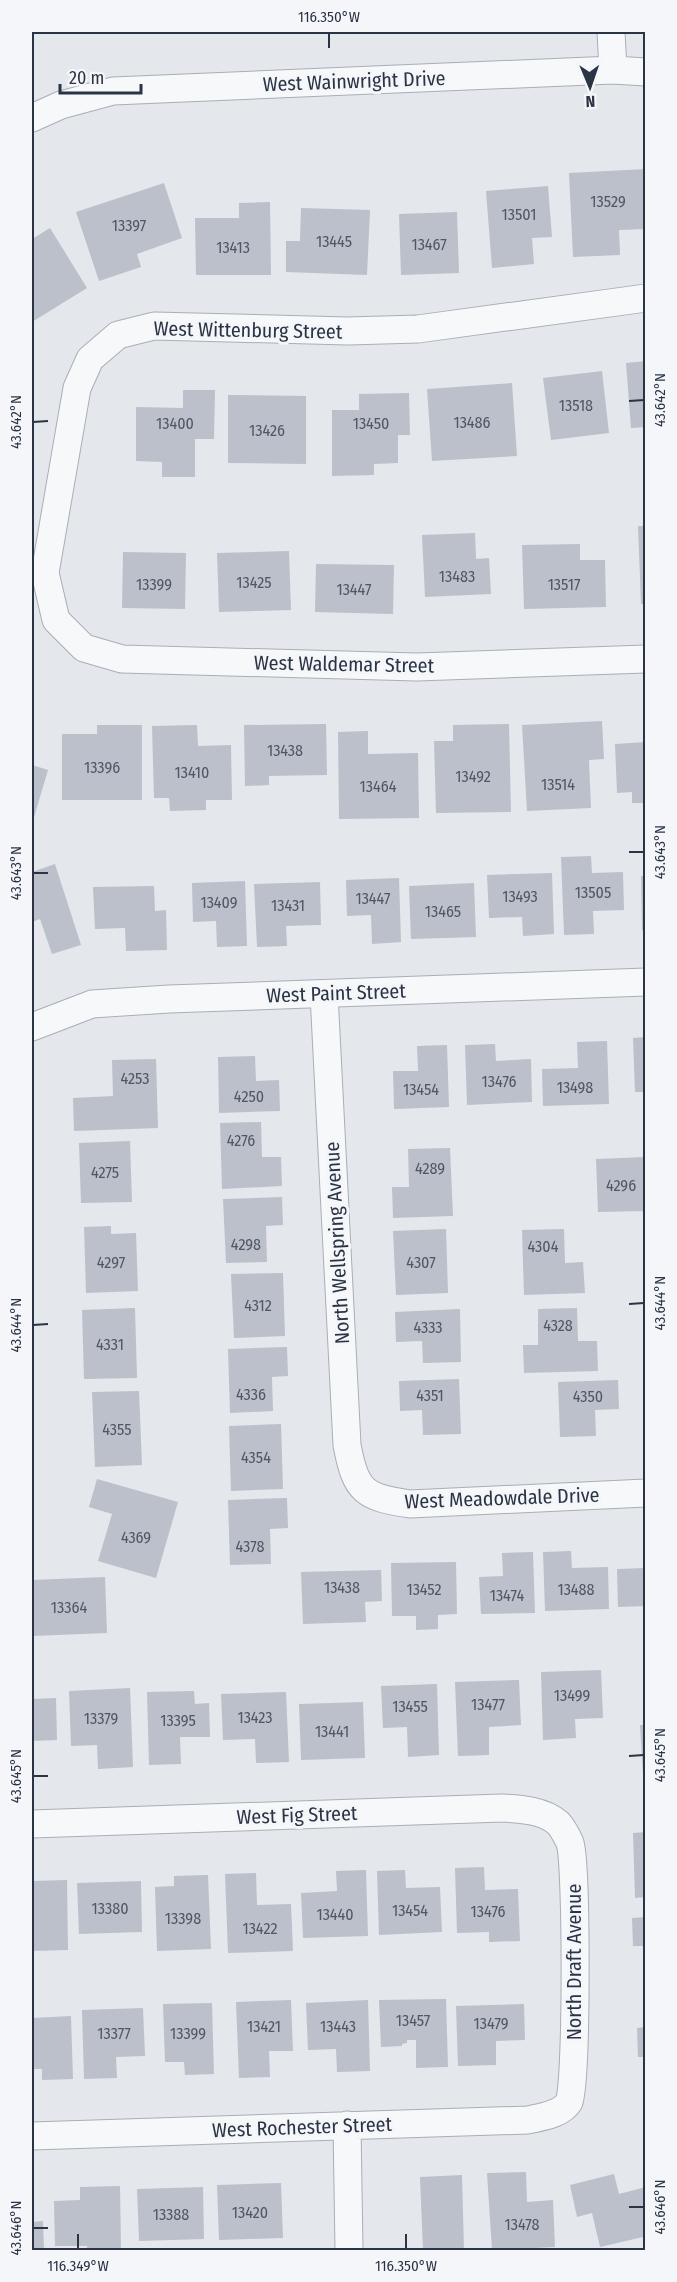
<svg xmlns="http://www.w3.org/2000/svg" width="677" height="2282" font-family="'Fira Sans Condensed',sans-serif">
  <rect width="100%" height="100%" fill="#e4e7ec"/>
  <path fill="#bbc0ca" d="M646 169V229L619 230 620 255 573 257 569 173Z
    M164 183 182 238 137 254 141 267 99 281 76 212Z
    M548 186 552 237 532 238 534 264 492 268 486 191Z
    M270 202 271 275H196L195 218H239V203Z
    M301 208 370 210 367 275 286 272V241H300Z
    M457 212 459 273 401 275 399 214Z
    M50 228 87 288 32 322V239Z
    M646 361V427L631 428 626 363Z
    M602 371 609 433 551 440 543 378Z
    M512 383 517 456 432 461 427 389Z
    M183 390H215L214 439H195V477H162V462L136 461V407L183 408Z
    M409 393 410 435H398V463L374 464V475L332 476V410H359V394Z
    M228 395 306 396V464L228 463Z
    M638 526H646V604H641Z
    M475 533 476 559 489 558 491 594 425 597 422 535Z
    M580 544V560H605L606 607 524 609 522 545Z
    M289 551 291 610 219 612 217 553Z
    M123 552 186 553 185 609 122 608Z
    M316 564 394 565 393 614 315 612Z
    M602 721 604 759 589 760 591 808 527 811 522 725Z
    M326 724 327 775 269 776V785L245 786 244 725Z
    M509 724 511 812 436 813 434 741H453V725Z
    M97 725H142V800H62V734H97Z
    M197 725 198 746 231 745 232 800H206V810L170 811 169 798H154L152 726Z
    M368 731V754L418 753 419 818 339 819 338 732Z
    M646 742V803H632V792L617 793 615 744Z
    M32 765 48 770 32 824Z
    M591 856 592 873 623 872 624 910 593 911 594 934 564 935 561 857Z
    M55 864 81 945 52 954 40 919 32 922V872Z
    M552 873 554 934 523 936 522 917 489 918 487 875Z
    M641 876H646V929L642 930Z
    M399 878 401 942 372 944 371 915 347 916 346 880Z
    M245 881 247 946 217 947 216 921 193 922 192 883Z
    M320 882 321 925 286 926 287 946 257 947 254 884Z
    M474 883 476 937 411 939 409 886Z
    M154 886 155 911 166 910 167 950 126 951 125 928 95 929 93 887Z
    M646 1037V1092H635L633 1038Z
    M607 1041 609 1104 543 1106 542 1069 578 1068 577 1042Z
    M495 1044 496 1061 531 1059 532 1102 467 1105 465 1045Z
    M447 1045 449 1107 394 1109 393 1071H418L417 1046Z
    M255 1056 256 1081 279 1080 280 1111 219 1113 218 1057Z
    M156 1059 158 1128 74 1131 73 1098 113 1096 112 1060Z
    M261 1122 262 1157H281L282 1186 222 1189 220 1123Z
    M130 1141 132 1202 81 1203 79 1143Z
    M450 1148 453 1216 393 1218 392 1187H409L408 1149Z
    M646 1157V1211L598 1212 596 1159Z
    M282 1197 283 1225 266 1226 267 1262 226 1263 223 1199Z
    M111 1226V1234L136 1233 138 1291 86 1293 84 1227Z
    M446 1229 448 1293 396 1295 393 1231Z
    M564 1229 565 1263 583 1262 585 1293 524 1295 522 1230Z
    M283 1273 285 1336 234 1338 231 1274Z
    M135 1308 137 1378 84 1379 82 1310Z
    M577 1308 578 1341H597L598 1371 524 1373 523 1345H538V1309Z
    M460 1309 461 1362 423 1363 422 1341 396 1342 395 1312Z
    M287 1347 288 1376 272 1377 273 1411 230 1413 228 1349Z
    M459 1379 461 1434 423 1435 422 1410 400 1411 399 1381Z
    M618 1380 619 1409 595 1410 596 1436 560 1437 558 1382Z
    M139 1391 142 1465 95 1467 92 1392Z
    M281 1424 283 1489 231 1491 229 1426Z
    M97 1479 178 1502 156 1578 98 1561 112 1514 89 1507Z
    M287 1498 288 1528 270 1529 271 1564 230 1565 228 1500Z
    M571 1551 572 1568 608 1567 609 1609 545 1611 543 1552Z
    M533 1552 535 1613 481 1614 479 1577 503 1576 502 1553Z
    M456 1562 457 1614 438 1615V1629L416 1630V1616H392L391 1563Z
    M646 1568V1606L618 1607 617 1569Z
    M381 1570 382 1601 365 1602 366 1622 303 1624 301 1572Z
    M105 1577 107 1633 32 1636V1580Z
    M601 1670 603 1718 575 1719 576 1738 543 1740 541 1672Z
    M519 1680 521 1725 489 1727V1755L458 1756 455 1682Z
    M437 1684 439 1755 408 1757 407 1727 383 1728 381 1686Z
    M130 1688 133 1767 98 1769 97 1745 71 1746 69 1691Z
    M194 1691 195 1704 209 1703 210 1737H180L181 1764 149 1765 147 1692Z
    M286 1692 289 1762 256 1763 255 1739 223 1740 221 1694Z
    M56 1698 57 1740 32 1741V1699Z
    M363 1702 365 1758 301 1760 299 1704Z
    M640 1725H646V1792H644Z
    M646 1832V1897L635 1898 633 1833Z
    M484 1867 485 1890 518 1889 520 1941 489 1942V1932L457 1933 455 1868Z
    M366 1870 368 1936 303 1938 301 1893 337 1891 336 1871Z
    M405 1870 406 1888 440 1887 442 1932 379 1935 377 1871Z
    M256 1873 257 1905 291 1904 293 1951 228 1953 225 1874Z
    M208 1875 211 1949 157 1951 155 1887 174 1886V1876Z
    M67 1880 68 1950 32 1951V1881Z
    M141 1881 142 1932 79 1934 77 1883Z
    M646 1917V1946H633L632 1918Z
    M446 1999 448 2067 416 2068V2040H407V2043L402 2044V2046L381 2047 379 2000Z
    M291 2000 293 2051H269L270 2077 239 2078 236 2002Z
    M368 2000 370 2071 337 2072 336 2049 308 2050 306 2003Z
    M212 2003 214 2074 185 2075 184 2062H165L163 2004Z
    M524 2004 525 2040 496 2041V2065L458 2066 456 2006Z
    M143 2008 145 2056 116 2057 117 2078 84 2079 82 2010Z
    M71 2016 73 2079 42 2080V2069H32V2018Z
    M646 2027V2057H638L637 2028Z
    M526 2172 527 2202 553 2200 555 2247 492 2250 487 2173Z
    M614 2174 619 2194 646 2187V2244L643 2237 600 2247 592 2213 577 2217 570 2185Z
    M462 2175 464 2250H423L420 2177Z
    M281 2183 283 2238 219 2240 217 2185Z
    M120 2186 121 2250H87V2246H55L54 2201 80 2200V2187Z
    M203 2187 204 2239 139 2241 137 2189Z
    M43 2221 44 2250H32V2222Z"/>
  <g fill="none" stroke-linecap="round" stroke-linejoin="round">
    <defs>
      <path id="street" d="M611 32 613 70
        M32 118 61 105 113 91 613 70 646 72
        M646 298 418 329 348 331 154 326 118 335 90 359 77 388 45 573 56 620 84 648 122 659 417 667 646 659
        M324 994 347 1445C356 1492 364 1497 410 1504L646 1493
        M32 1027 92 1004 169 999 646 982
        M32 1824 502 1808C520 1809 543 1810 558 1823 562 1827 568 1838 570 1843 577 1865 577 2088 569 2102 561 2115 540 2117 528 2120L32 2136
        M347 2125 349 2250"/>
    </defs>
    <use href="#street" stroke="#a9aeb7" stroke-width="29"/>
    <use href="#street" stroke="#f7f8fa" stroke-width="27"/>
  </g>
  <path fill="none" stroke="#2b3445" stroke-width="2" d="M329 33V48M629 401 644 400M33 422 48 421M629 852H644M33 873H48M629 1304 644 1303M33 1325 48 1324M629 1756 644 1755M33 1776H48M629 2207H644M33 2228H48M78 2234V2249M406 2234V2249"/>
  <g text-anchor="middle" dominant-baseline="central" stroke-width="6" stroke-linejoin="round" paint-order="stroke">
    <g font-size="16" fill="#4f5766">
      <text x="608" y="201">13529</text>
      <text x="519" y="214">13501</text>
      <text x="129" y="225">13397</text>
      <text x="334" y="241">13445</text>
      <text x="429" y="244">13467</text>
      <text x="233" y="247">13413</text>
      <text x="576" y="405">13518</text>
      <text x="472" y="422">13486</text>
      <text x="175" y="423">13400</text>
      <text x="371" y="423">13450</text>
      <text x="267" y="430">13426</text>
      <text x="457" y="576">13483</text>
      <text x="254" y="582">13425</text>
      <text x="154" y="584">13399</text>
      <text x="564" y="584">13517</text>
      <text x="354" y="589">13447</text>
      <text x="285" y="750">13438</text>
      <text x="102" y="767">13396</text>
      <text x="192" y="772">13410</text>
      <text x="473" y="776">13492</text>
      <text x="558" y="784">13514</text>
      <text x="378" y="786">13464</text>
      <text x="593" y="892">13505</text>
      <text x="520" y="896">13493</text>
      <text x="373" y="898">13447</text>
      <text x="219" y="902">13409</text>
      <text x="288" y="905">13431</text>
      <text x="443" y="911">13465</text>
      <text x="135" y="1078">4253</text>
      <text x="499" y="1081">13476</text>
      <text x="575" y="1087">13498</text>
      <text x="421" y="1089">13454</text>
      <text x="249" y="1096">4250</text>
      <text x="241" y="1140">4276</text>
      <text x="430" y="1168">4289</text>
      <text x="105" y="1172">4275</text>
      <text x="621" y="1185">4296</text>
      <text x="246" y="1244">4298</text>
      <text x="543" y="1246">4304</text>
      <text x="111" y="1262">4297</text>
      <text x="421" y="1262">4307</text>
      <text x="258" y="1305">4312</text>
      <text x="558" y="1325">4328</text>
      <text x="428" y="1327">4333</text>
      <text x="110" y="1344">4331</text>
      <text x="251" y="1394">4336</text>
      <text x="430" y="1395">4351</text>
      <text x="588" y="1396">4350</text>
      <text x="117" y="1429">4355</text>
      <text x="256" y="1457">4354</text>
      <text x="136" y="1537">4369</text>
      <text x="250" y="1546">4378</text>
      <text x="342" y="1587">13438</text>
      <text x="424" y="1589">13452</text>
      <text x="576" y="1589">13488</text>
      <text x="507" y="1595">13474</text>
      <text x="69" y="1607">13364</text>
      <text x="572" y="1695">13499</text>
      <text x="488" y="1704">13477</text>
      <text x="410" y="1706">13455</text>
      <text x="255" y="1717">13423</text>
      <text x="101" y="1718">13379</text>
      <text x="178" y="1720">13395</text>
      <text x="332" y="1731">13441</text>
      <text x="110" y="1908">13380</text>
      <text x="410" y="1910">13454</text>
      <text x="488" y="1911">13476</text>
      <text x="335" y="1914">13440</text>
      <text x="183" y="1918">13398</text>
      <text x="260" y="1928">13422</text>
      <text x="413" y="2020">13457</text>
      <text x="491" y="2023">13479</text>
      <text x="264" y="2026">13421</text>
      <text x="338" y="2026">13443</text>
      <text x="114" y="2033">13377</text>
      <text x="188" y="2033">13399</text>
      <text x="250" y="2212">13420</text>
      <text x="171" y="2214">13388</text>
      <text x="522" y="2224">13478</text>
    </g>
    <g font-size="20" fill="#2b3445" stroke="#f4f6f9">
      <text transform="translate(354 81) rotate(-2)">West Wainwright Drive</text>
      <text transform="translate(248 330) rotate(1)">West Wittenburg Street</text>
      <text transform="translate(344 664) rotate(1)">West Waldemar Street</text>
      <text transform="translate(336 993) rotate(-2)">West Paint Street</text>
      <text transform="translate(337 1243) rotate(-93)">North Wellspring Avenue</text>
      <text transform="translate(502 1498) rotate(-2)">West Meadowdale Drive</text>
      <text transform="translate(297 1815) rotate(-2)">West Fig Street</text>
      <text transform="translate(574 1962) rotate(-90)">North Draft Avenue</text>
      <text transform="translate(302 2127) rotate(-2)">West Rochester Street</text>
    </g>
  </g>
  <rect width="677" height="2282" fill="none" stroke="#f4f6f9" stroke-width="66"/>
  <g transform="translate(590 87) rotate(178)" stroke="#f4f6f9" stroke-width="4.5" paint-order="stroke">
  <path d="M0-4.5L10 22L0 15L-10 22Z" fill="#2b3445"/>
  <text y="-9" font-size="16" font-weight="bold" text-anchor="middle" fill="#2b3445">N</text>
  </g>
  <path d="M60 84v9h81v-9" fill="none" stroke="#2b3445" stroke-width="3"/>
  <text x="69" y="84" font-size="18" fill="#2b3445" stroke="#f4f6f9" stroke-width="4.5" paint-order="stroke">20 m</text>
  <rect x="33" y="33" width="611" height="2216" fill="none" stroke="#2b3445" stroke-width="2"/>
  <g font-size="15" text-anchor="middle" fill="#2b3445">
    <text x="329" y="22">116.350°W</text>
    <text transform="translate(660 400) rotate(-90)" y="5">43.642°N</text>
    <text transform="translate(16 422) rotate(-90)" y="5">43.642°N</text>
    <text transform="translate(660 852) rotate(-90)" y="5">43.643°N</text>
    <text transform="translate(16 873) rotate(-90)" y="5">43.643°N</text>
    <text transform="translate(660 1303) rotate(-90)" y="5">43.644°N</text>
    <text transform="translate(16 1325) rotate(-90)" y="5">43.644°N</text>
    <text transform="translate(660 1755) rotate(-90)" y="5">43.645°N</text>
    <text transform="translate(16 1776) rotate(-90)" y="5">43.645°N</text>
    <text transform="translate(660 2207) rotate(-90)" y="5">43.646°N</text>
    <text transform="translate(16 2228) rotate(-90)" y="5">43.646°N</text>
    <text x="78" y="2271">116.349°W</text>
    <text x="406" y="2271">116.350°W</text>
  </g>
</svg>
